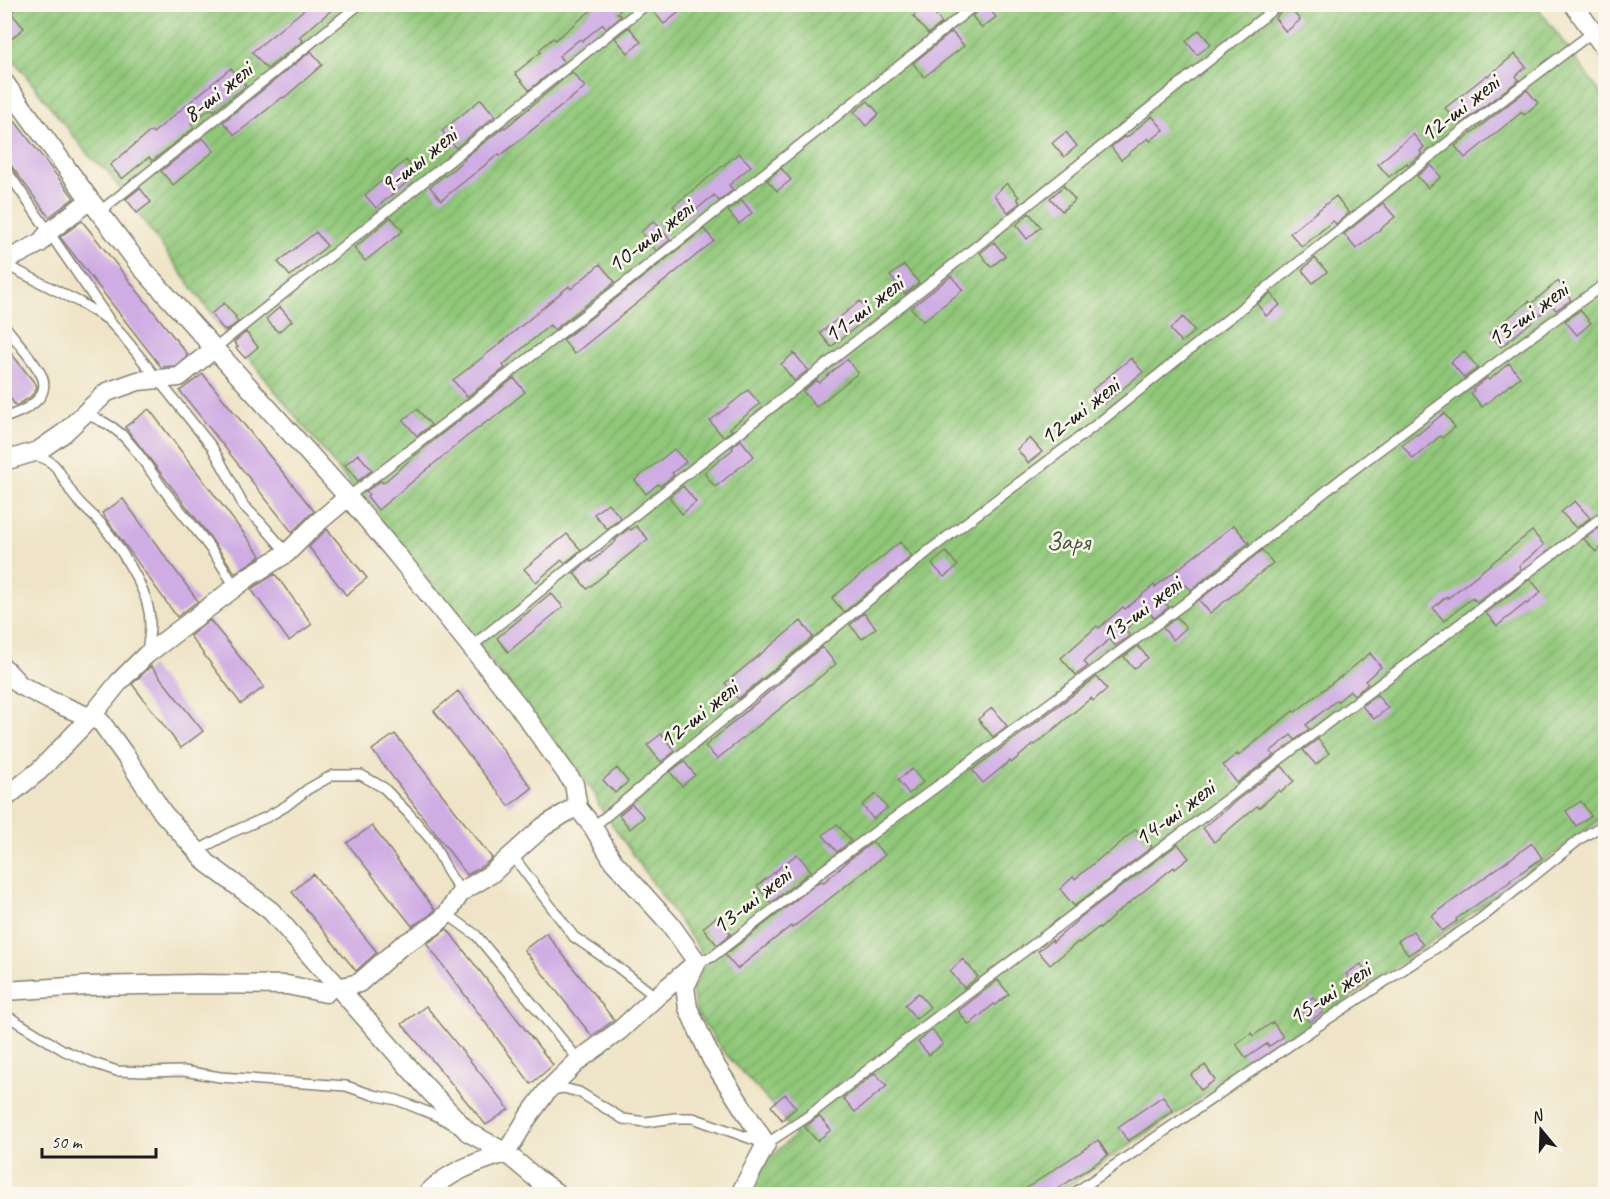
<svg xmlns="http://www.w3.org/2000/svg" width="1610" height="1199" font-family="Caveat,sans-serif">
  <defs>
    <pattern id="garden-furrows" width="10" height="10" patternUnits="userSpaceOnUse" patternTransform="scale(1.5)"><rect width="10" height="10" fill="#90c779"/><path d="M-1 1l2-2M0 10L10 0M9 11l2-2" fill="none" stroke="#7caa68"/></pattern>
  </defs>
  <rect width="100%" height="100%" fill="#fbf7ec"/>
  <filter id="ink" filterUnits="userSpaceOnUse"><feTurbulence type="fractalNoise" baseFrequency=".0167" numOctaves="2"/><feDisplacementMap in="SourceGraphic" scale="12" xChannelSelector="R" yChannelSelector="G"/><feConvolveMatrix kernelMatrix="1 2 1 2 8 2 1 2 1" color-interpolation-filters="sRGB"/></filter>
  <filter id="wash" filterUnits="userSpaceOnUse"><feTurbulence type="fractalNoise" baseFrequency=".008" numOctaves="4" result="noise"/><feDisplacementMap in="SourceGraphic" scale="24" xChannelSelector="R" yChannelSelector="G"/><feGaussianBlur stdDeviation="1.35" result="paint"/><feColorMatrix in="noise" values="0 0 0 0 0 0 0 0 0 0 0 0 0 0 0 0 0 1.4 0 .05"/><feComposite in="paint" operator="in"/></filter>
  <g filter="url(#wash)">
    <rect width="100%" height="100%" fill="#efe4c7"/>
    <path fill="url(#garden-furrows)" stroke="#56724a" stroke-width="1.5" d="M5 4 1536 5 1605 99V816L1519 880 1383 976 1056 1194H753L751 1175 795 1135 772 1105 722 1050 696 1012 692 989 700 972 708 962 599 806 595 794C478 643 358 493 237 344L228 337 108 172 89 156 5 49Z"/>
    <g id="blocks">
      <path fill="#cface4" d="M311 4H339L299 37 303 41 267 69 252 52Z
        M599 4H627L617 13 621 16 606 28 603 24 582 41 580 39 559 56 564 62 529 90 515 73 541 52 539 50 553 38 555 40Z
        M654 4H671L678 13 664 24 651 9Z
        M927 4H949L936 15 942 23 928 34 913 16Z
        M983 4H986L996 17 982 28 972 16 981 9Z
        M1288 6 1300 20 1286 32 1275 18Z
        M12 14 24 28 10 40 4 33V21Z
        M629 27 641 42 628 53 615 38Z
        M1199 30 1211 44 1197 55 1186 41Z
        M952 32 964 46 924 77 913 63Z
        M311 51 322 65 284 98 283 97 235 135 223 122Z
        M1515 54 1526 67 1516 76 1519 80 1459 125 1445 108 1487 75 1488 76Z
        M231 68 246 86 214 111 211 108 191 124 194 128 152 161 149 157 122 179 110 165 151 131 153 133Z
        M572 72 585 87 500 156 499 154 441 200 430 187 444 175 445 176 465 159 464 158 504 127 505 128Z
        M1527 90 1538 103 1524 115 1522 112 1465 158 1455 146Z
        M481 99 495 116 456 148 442 131Z
        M868 101 879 114 866 126 854 112Z
        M4 107 74 198 49 217 4 156Z
        M1152 116 1164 130 1150 141 1148 138 1121 160 1111 147 1125 136 1126 138Z
        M1066 132 1077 146 1064 157 1052 143Z
        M1413 134 1424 147 1420 151 1422 154 1408 165 1407 163 1389 177 1378 164Z
        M203 138 214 151 173 185 161 171Z
        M739 153 751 166 729 185 733 190 719 201 714 195 685 219 673 206Z
        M406 160 417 174 376 208 365 195Z
        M1431 165 1441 177 1428 188 1417 176Z
        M781 168 791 180 777 191 767 180Z
        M1007 183 1019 197 1017 198 1020 203 1008 212 994 195Z
        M1064 186 1075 200 1062 211 1050 198Z
        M140 188 151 202 137 213 126 199Z
        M1336 196 1349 213 1336 224 1333 221 1302 247 1290 233Z
        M742 200 752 213 739 224 728 211Z
        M1383 203 1395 217 1356 249 1344 234Z
        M1029 213 1041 227 1027 239 1016 225Z
        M391 217 403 231 365 261 354 248Z
        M82 221 188 355 175 366 161 367 60 237Z
        M654 221 670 240 656 251 641 232Z
        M704 229 714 241 574 354 563 340Z
        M316 232 327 246 290 276 278 262Z
        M994 242 1005 256 991 267 980 253Z
        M1315 258 1327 272 1313 283 1302 270Z
        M600 264 615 282 554 330 550 325 503 365 505 368 467 397 453 380 496 347 569 286 571 289Z
        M904 265 919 283 905 294 890 276Z
        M951 276 963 290 923 321 911 308Z
        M1558 281 1569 295 1568 296 1571 300 1556 310 1552 305 1501 347 1489 333 1529 301 1531 304Z
        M1271 293 1280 305 1266 316 1257 304Z
        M860 301 871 315 831 347 820 333Z
        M224 303 236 317 235 318 238 322 226 331 225 329 224 330 211 314Z
        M280 307 292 321 278 332 266 319Z
        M1580 310 1591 323 1577 335 1565 321Z
        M1183 317 1195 331 1181 342 1170 329Z
        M246 332 258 347 245 358 236 348 238 347 234 342Z
        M4 344 37 386 35 392 29 398 16 406 4 390Z
        M1464 351 1478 368 1464 378 1451 362Z
        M794 353 808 370 794 381 781 364Z
        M1131 358 1143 372 1104 404 1092 390Z
        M847 359 858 373 816 407 803 391 817 380 819 383Z
        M1509 363 1520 377 1482 407 1471 393 1474 390 1473 389 1487 378 1489 380Z
        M203 374 314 511 292 532 180 391Z
        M514 378 525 392 490 421 489 420 465 438 378 510 367 496 369 494 366 491 381 481 383 483 425 447Z
        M748 390 760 404 730 428 732 430 723 437 710 421Z
        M149 409 261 556 235 573 207 533 125 427Z
        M417 409 431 425 417 436 403 420Z
        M1444 413 1455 427 1442 438 1440 436 1413 459 1402 445 1416 434 1417 435Z
        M1030 438 1042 452 1028 463 1017 449Z
        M741 440 754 456 715 487 704 473 733 449 732 447Z
        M674 449 686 462 672 473 674 475 660 486 658 484 646 494 635 480Z
        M358 454 372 470 358 481 345 465Z
        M683 486 696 502 682 514 669 497Z
        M123 499 198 601 177 617 102 513Z
        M1575 501 1590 518 1576 528 1561 512Z
        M608 503 621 518 607 529 594 514Z
        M1234 525 1249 543 1191 590 1186 585 1165 603 1169 607 1154 618 1148 610 1125 630 1130 636 1115 646 1110 639 1086 659 1084 662 1088 666 1076 675 1061 658 1097 626 1099 628 1123 607 1125 609 1154 585 1155 587Z
        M636 526 648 539 587 589 574 573 590 560 591 562 616 541 615 540 629 528 631 530Z
        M1599 528 1605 536V544L1596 552 1584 539Z
        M327 529 367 578 346 595 309 547Z
        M1532 531 1544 545 1519 566 1521 569 1477 602 1474 599 1473 600 1472 598 1444 621 1433 608 1447 596 1448 598Z
        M567 534 581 550 565 563 562 560 536 582 524 569Z
        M900 542 912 556 844 612 832 598Z
        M1262 550 1273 563 1210 613 1199 600Z
        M946 552 958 566 944 577 932 564Z
        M275 574 312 624 289 641 251 589Z
        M1530 579 1541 592 1527 604 1526 603 1497 626 1486 613Z
        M551 593 563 607 508 652 497 638Z
        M864 613 876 628 862 639 850 625Z
        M1177 617 1186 628 1173 640 1163 628Z
        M210 620 264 687 241 704 190 636Z
        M801 621 813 637 738 699 725 683Z
        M1138 646 1148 658 1134 669 1124 657Z
        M822 647 836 664 717 759 705 746Z
        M1370 653 1381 667 1365 681 1368 684 1354 695 1350 691 1338 701 1337 700 1306 725 1309 729 1295 740 1291 735 1270 752 1274 755 1237 783 1223 765 1237 754 1238 756 1293 711 1295 712 1341 676V677Z
        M151 666 203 731 181 748 132 684Z
        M1097 677 1107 689 1093 701 1091 698 1035 745 1034 744 1011 763 1010 761 983 783 972 770Z
        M458 691 532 788 509 806 434 711Z
        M1377 695 1388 708 1374 719 1362 706Z
        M992 708 1007 726 993 737 978 719Z
        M395 734 492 858 484 865 467 875 372 750Z
        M661 734 675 751 661 762 647 745Z
        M1318 739 1329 753 1316 765 1303 750Z
        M684 761 695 775 682 786 670 772Z
        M1282 766 1294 781 1281 792 1279 790 1259 808 1257 806 1214 842 1203 828 1237 800Z
        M617 768 628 782 615 793 603 780Z
        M912 769 923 782 909 794 898 780Z
        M876 794 887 808 873 819 862 805Z
        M1581 801 1591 816 1576 826 1566 811Z
        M632 804 644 817 630 829 619 815Z
        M837 824 851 841 837 852 823 835Z
        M372 826 435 910 427 917 412 926 347 843Z
        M1136 829 1152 847 1074 906 1060 889 1073 877 1075 879 1105 854 1106 855Z
        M873 842 885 855 792 928 791 926 737 969 725 955 820 881 824 882 846 863V862Z
        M1532 843 1542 858 1510 880 1511 881 1456 919 1457 921 1442 931 1432 916Z
        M1178 844 1189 858 1175 869 1174 867 1113 916V917L1100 929 1099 927 1079 943 1078 942 1050 965 1038 951 1052 940 1053 942 1082 916Z
        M797 854 811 871 771 903 757 886Z
        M313 874 377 952 356 971 292 892Z
        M716 917 731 934 717 945 703 928Z
        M447 929 553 1065 531 1084 427 944Z
        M1413 931 1423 945 1408 955 1398 941Z
        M546 933 614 1020 592 1036 524 950Z
        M963 959 978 977 964 988 950 971Z
        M1361 964 1371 979 1356 989 1346 974Z
        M998 980 1009 994 995 1005 994 1004 969 1025 958 1011Z
        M918 993 930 1007 916 1019 905 1005Z
        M1313 997 1323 1012 1309 1022 1299 1007Z
        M426 1006 509 1109 486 1125 402 1024Z
        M1273 1022 1283 1037 1268 1047 1267 1044 1246 1058 1236 1044 1251 1033 1253 1036Z
        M932 1030 943 1044 929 1055 918 1042Z
        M1205 1065 1215 1080 1201 1090 1191 1075Z
        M875 1073 887 1086 855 1112 843 1098Z
        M785 1094 796 1108 782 1120 771 1106Z
        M1163 1096 1173 1111 1128 1141 1118 1127Z
        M819 1116 831 1130 817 1141 805 1127Z
        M1098 1140 1108 1155 1050 1194H1018Z"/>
    </g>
  </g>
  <g filter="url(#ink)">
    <use href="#blocks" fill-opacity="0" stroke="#868072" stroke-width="1.5"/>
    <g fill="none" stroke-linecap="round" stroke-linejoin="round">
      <defs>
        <path id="service" d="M4 12 13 4
          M4 167 108 318
          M99 212 360 4
          M4 264 79 302 107 319 123 336 212 447 231 481 243 505 261 523 287 553
          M4 325C13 337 39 366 43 379 45 386 43 395 37 400 29 409 15 414 4 418
          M214 349 647 4
          M85 414C98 419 110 424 121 434 138 450 150 471 164 490 189 522 216 551 235 588
          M34 455C60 461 60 477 74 496 82 507 94 515 103 526 118 545 143 583 148 607 152 621 149 638 147 653
          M348 497C560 336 769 171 976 4
          M472 646 675 483 929 284 1280 4
          M593 827 931 549 1101 421 1462 131 1593 32
          M197 851 230 833 267 817 286 806 308 789 333 775H361L384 788 409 814 432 841 448 872 461 892
          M512 855 574 937 615 965 656 997
          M447 914 476 935 579 1060
          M697 962 712 957 825 869 1184 604 1345 476 1517 347 1606 283
          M4 1014 63 1050 93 1063 117 1071 146 1072 184 1071 220 1077 346 1086 373 1095 397 1100 435 1115 454 1125
          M551 1090 563 1088 579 1092 623 1119 646 1122 675 1118H693L766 1144 807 1117 901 1044 1606 514
          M1073 1194 1328 1019 1480 919 1580 839 1606 823"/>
        <path id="minor" d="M1573 4 1606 50
          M4 82 90 200 141 267 348 497 397 555 517 704 574 784 578 808 593 827 613 861 670 924 697 962 685 987 688 1008 712 1060 766 1144 741 1192 743 1194
          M4 259 17 255 40 243 50 231 90 200
          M4 461 38 451 64 433 107 392 138 381 179 377 214 349
          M4 668 20 685 51 701 101 722 127 758 163 813 197 851 207 863 271 911 427 1088 468 1132 506 1153 537 1179 558 1194
          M4 799 40 770 90 718 119 682 146 655 250 576 287 553 316 524 348 497
          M338 988 359 983 401 946 434 926 447 914 461 892 491 874 543 827 570 810 578 808
          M4 991 86 986 197 984 287 985 326 993
          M427 1194C449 1171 477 1162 506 1153L528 1117 547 1091 579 1060 619 1031 656 997 691 967"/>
      </defs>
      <use href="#service" stroke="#868072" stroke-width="12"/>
      <use href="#minor" stroke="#868072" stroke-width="21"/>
      <use href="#service" stroke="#fff" stroke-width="9"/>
      <use href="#minor" stroke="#fff" stroke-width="18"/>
    </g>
  </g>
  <g text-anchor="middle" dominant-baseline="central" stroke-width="5" stroke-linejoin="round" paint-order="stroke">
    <g font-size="26" fill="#1c1c1c" stroke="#fbf7ec">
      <text transform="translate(217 92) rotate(-39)">8-ші желі</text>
      <text transform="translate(1459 108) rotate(-38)">12-ші желі</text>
      <text transform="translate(418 160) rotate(-39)">9-шы желі</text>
      <text transform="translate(650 236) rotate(-38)">10-шы желі</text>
      <text transform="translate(863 309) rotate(-38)">11-ші желі</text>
      <text transform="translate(1527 314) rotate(-36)">13-ші желі</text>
      <text transform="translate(1079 411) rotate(-38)">12-ші желі</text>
      <text transform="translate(1141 609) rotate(-37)">13-ші желі</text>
      <text transform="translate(698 714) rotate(-39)">12-ші желі</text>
      <text transform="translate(1174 813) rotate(-37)">14-ші желі</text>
      <text transform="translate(751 900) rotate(-38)">13-ші желі</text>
      <text transform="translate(1329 993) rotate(-34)">15-ші желі</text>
    </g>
    <g font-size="26" fill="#45583d" stroke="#fbf7ec">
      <text x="1068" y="541">Заря</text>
    </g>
  </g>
  <rect width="1610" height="1199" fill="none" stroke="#fbf7ec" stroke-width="24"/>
  <g transform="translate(1541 1130) rotate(341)" stroke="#fbf7ec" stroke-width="4.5" paint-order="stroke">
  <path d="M0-4.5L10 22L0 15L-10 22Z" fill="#1c1c1c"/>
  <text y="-9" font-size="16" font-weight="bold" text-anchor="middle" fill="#1c1c1c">N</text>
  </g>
  <path d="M42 1148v9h114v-9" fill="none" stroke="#1c1c1c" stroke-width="3"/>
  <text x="51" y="1148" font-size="18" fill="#1c1c1c" stroke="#fbf7ec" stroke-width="4.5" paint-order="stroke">50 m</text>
</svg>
